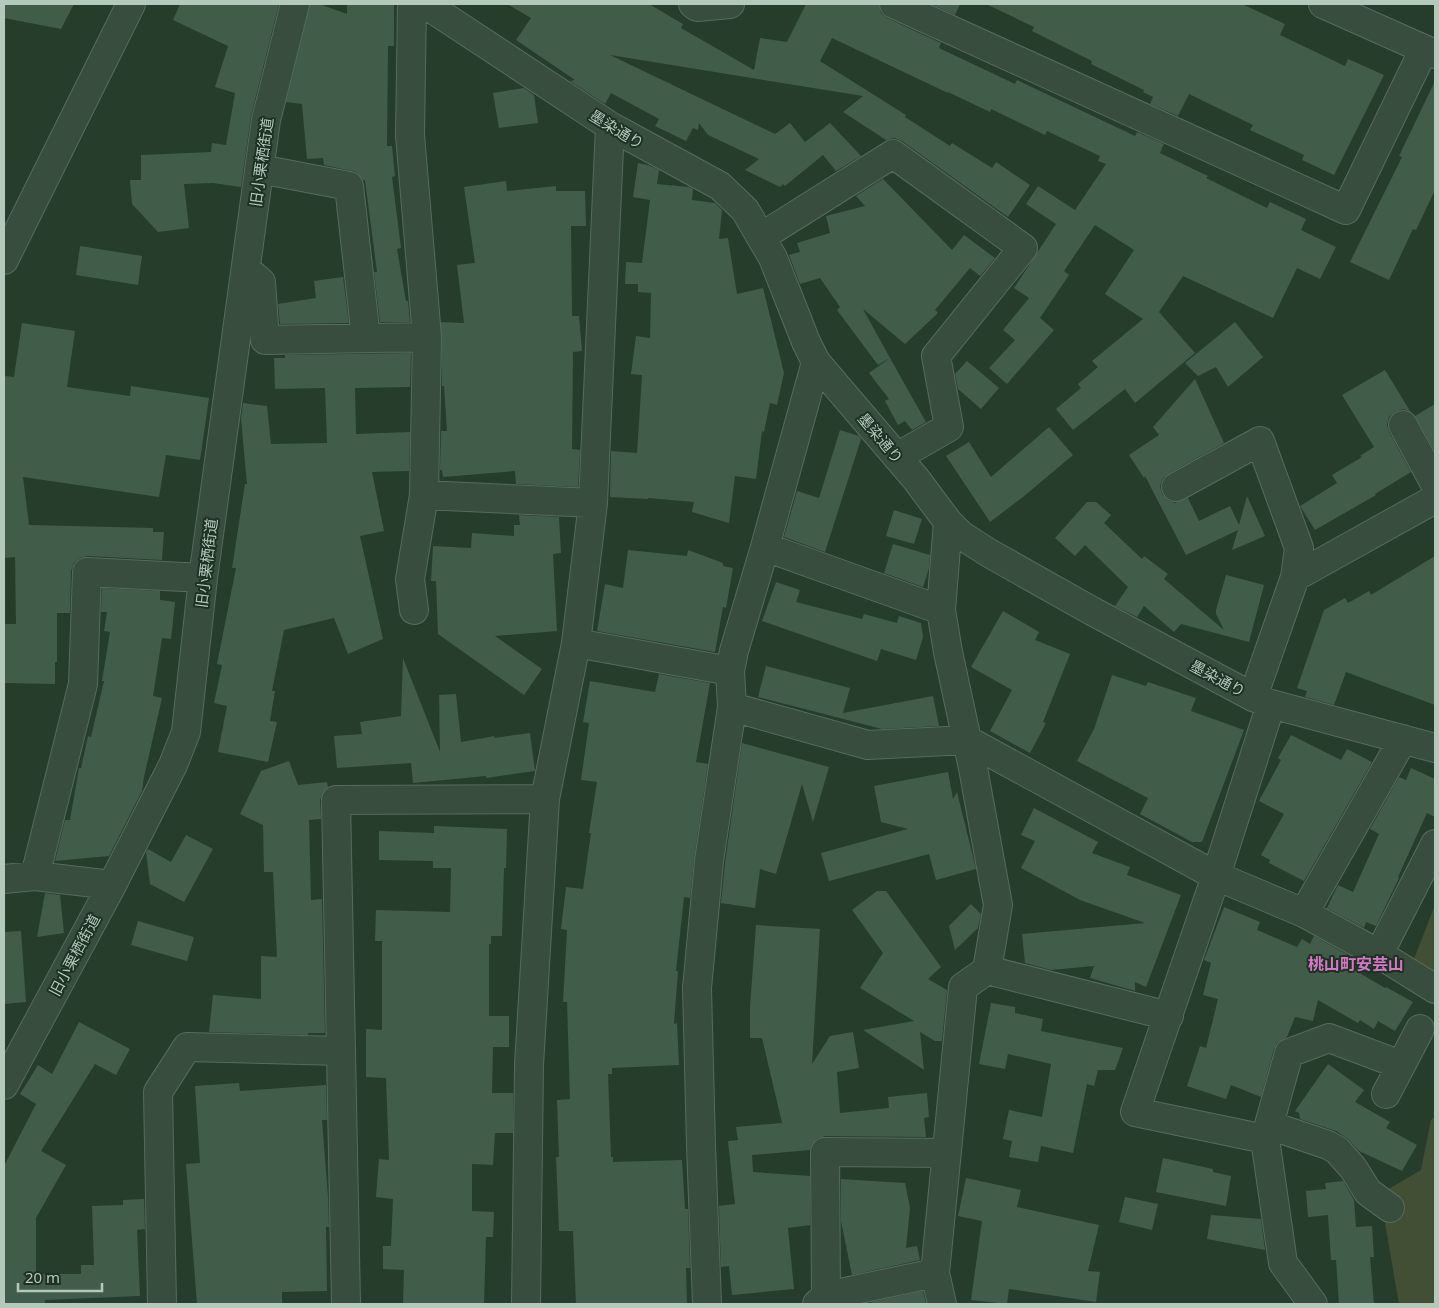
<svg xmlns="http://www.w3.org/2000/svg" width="1439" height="1308" font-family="'Noto Sans','Noto Sans JP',sans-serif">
  <rect width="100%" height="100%" fill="#263d2c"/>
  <path fill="#424f35" d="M1435 905V986L1410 969Z
    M1435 1116V1304H1399L1380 1194 1421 1170 1431 1120Z"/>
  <path fill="#425c4a" d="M4 4H74L61 29 4 18Z
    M180 4H279L251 116 241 187 213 183 184 184 189 228 158 232 132 204 130 180H141V155L211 152 212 143 226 145 235 93 215 87 228 46 173 20Z
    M310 4H319L347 14V4H394V46H388L387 146H392L395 176 392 177 401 248 397 249 406 301H408L410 322H380L374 272H377L365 180H363L356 172 324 165 323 158 307 159 302 104 286 102Z
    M507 4H649L683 24 681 28 754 70 760 38 787 42 806 4H879L881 13 887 18 941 43 939 48 1015 84 1017 80 1135 136 1137 132 1164 144 1160 153 1208 176 1206 178 1267 208 1270 202 1306 219 1301 230 1336 247 1320 279 1297 268 1273 318 1183 276 1159 312 1195 353 1135 403 1125 389 1073 430 1056 409 1081 388 1078 384 1098 367 1092 361 1143 319 1105 294 1134 250 1095 225 1064 271 1069 275 1040 318 1054 330 1007 384 989 368 1015 340 1003 330 1029 298 1014 288 1056 224 1026 204 1038 186 1075 210 1106 164 1098 161 1100 156 1047 131 1045 135 991 109 990 112 948 92V93L832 38 820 61 906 115 905 117 950 146 952 143 992 168 996 162 1030 185 1008 217 902 141 894 138 886 140 843 112 863 96 610 55 775 134 790 123 805 142 830 123 861 156 836 171 823 155 785 186 783 184 780 187 745 170 759 159 708 135 699 123 698 130 693 128 686 141 655 126 659 119 611 93 605 104 570 81 575 80 516 40 531 18Z
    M931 4H960L955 15Z
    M986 4H1242L1285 24 1280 35 1345 66 1348 59 1384 75 1334 175 1302 160 1304 155 1250 130 1253 125 1189 94 1178 116 1150 104 1153 97 1143 92 1144 90 1091 64 1092 61 1032 31 1034 27Z
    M1435 81V190L1416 230 1413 229 1389 280 1350 262 1402 157 1399 156Z
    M524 88 534 95 538 123 499 128 493 93Z
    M638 163 648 165 659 170 657 184 689 187 693 189 692 200 715 203 722 210 719 239 728 238 737 294 763 288 784 373 777 405 770 403 764 432 762 431 756 479 735 476 729 523 692 512 694 502 648 498V499L610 497 611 451 637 453 642 375 631 374 636 336 650 338 651 293 638 292V284H625L626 262 642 263 650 200 633 197Z
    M883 179 952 250 964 235 995 258 980 276 970 268 935 310 938 313 905 344 863 309 890 358 878 365 837 310 840 307 820 278 800 284 789 255 800 252 797 243 830 233 826 216 865 206 856 196Z
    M506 181 507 191 556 186V191H585L586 226H571L572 316H579L582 351 573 352 572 449 580 450 578 487 516 484 515 471 443 477 442 470H440L441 431H447L444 386H442L441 322 464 323 457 265 475 263 464 187Z
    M80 246 142 256 138 285 76 275Z
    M343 277 349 323 280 324 278 304 316 298 314 281Z
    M1235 322 1263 357 1228 387 1216 367 1198 376 1185 363Z
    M22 323 75 331 67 387 130 396 131 386 209 398 200 460 166 455 159 497 23 477 29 525 153 528V532H164L162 560 88 556 80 558 74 563 71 571 70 613H57V662H55V684L4 683V624H16L15 557 4 558V376L14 377Z
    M411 353 410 387 355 388 356 434 410 432 409 471 372 472 384 531 360 536 383 639 348 654 334 618 284 630 272 691H275L270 721 277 722 268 762 218 752 227 706 214 703 222 665 217 664 236 568H232L245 484H247L241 419 243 403 267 406 271 444 327 443 325 388 275 389 274 358H285V355Z
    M890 358 926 422 912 430 905 421 898 425 885 401 889 399 869 373Z
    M967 361 999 388 981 409 958 389 955 374Z
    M1385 370 1410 411 1403 409 1395 412 1389 417 1387 425 1389 432 1411 472 1375 494 1376 495 1315 530 1300 506 1337 483 1332 475 1362 457 1360 456 1374 447 1342 395Z
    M1195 379 1224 443 1168 474 1163 478 1160 486 1162 494 1168 500 1175 503 1188 498 1199 521 1230 506 1239 525 1247 496 1265 536 1232 550 1238 530 1186 555 1145 476 1144 478 1129 455 1159 435 1153 427Z
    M1435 404V452L1415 416Z
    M1049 427 1073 455 1023 497 990 522 946 456 969 442 991 477Z
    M840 430 859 436 861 439 825 552 784 537 797 491 819 498Z
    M1087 502H1096L1111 515 1104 523 1142 559 1144 556 1168 574 1164 579 1224 630 1216 614V610L1226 575 1264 585 1249 642 1181 624 1174 632 1144 606 1137 617 1115 606 1128 587 1085 545 1075 556 1055 538Z
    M894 510 922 519 914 544 886 536Z
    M519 515 559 517 561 553 553 554 557 631 495 636 542 669 524 695 438 634 436 581H431L433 546 471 548 472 533 514 536V525H520Z
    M893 544 930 555 929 568 923 587 884 573Z
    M628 550 687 556 688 550 723 563V566L733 568 726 608 723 607 715 652 597 631 605 584 623 588Z
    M1435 556V705L1346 672 1334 705 1305 697 1307 691 1297 688 1324 610 1345 598 1348 603 1369 591 1371 595Z
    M776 582 800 590 796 602 862 619 864 614 897 623 899 616 921 623 923 637 916 660 881 649 877 661 762 621Z
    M102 588 160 591V600L175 602 171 639 162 638 153 696 162 698 144 777 142 791 109 856 55 861 65 820H70L79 768H81L88 736 91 737 104 681H102L110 632 104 631 107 612H101Z
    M1003 611 1039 632 1035 640 1070 654 1043 722 1046 723 1030 753 990 731 1012 690 971 667Z
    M403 658 440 752 439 695 456 694 461 742 495 736 494 738 530 733 535 771 486 778V776L413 783 411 763 337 768 334 736 362 734 360 722 401 716Z
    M766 666 850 688 843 713 933 696 939 726 882 729 758 697Z
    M659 674 710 683 696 762 708 764 694 859 690 898 684 897 676 971H678L674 1024 677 1023 679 1065 612 1068V1074H608L611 1157H613V1162L682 1160 685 1209H688L690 1268H686L687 1304H576L573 1231H559L556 1157H559L557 1100 570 1099 567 1002H563L567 930 561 929 566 887 583 889 591 833H589L597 782 581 780 589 723 583 722 590 681 655 692Z
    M1112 675 1146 686 1148 682 1196 698 1191 711 1244 730 1202 842H1192L1140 814 1148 798 1077 761 1094 729Z
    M1291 735 1341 760 1347 749 1372 762 1304 881 1269 863 1270 860 1261 855 1284 814 1259 801 1281 760 1278 758Z
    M742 743 829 767 813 822 802 784 776 874 760 869 755 908 721 903 725 863Z
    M289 761 298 785 327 782 328 787 323 792 320 800 321 819 309 820 311 900 322 899 325 1033H308V1035L209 1032 213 995 261 999V956L277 957 273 872H264L263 825 240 814 261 771Z
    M1411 768 1435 779V817L1427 813 1398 877 1399 878 1376 926 1366 922 1364 928 1327 908 1338 885 1353 892 1379 834 1370 829 1399 777 1406 780Z
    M948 772 953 799 957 792 976 869 936 880 929 854 829 881 821 853 908 829 881 822 874 786Z
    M1034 808 1098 842 1092 853 1130 867 1127 875 1181 895 1146 987 1135 982V991L1090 978 1094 966 1051 970 1025 963 1022 934 1145 923 1080 900 1021 868 1035 841 1021 835Z
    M434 826 507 829 506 868H504L502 936H491V944H489V1016H509V1047H493L492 1093H513V1133H495L493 1165 472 1164V1211L494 1212 493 1237H486L484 1304H403L404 1270 383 1269V1246H391L393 1199 376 1197 379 1159 389 1160 386 1078 366 1077V1029L382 1030V941H375L376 910 450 912 451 868H433V861L379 860V831L434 833Z
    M186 835 213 849 184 902 150 884 146 852 148 849 171 862Z
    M877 891H886L941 967 928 979 947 990 942 1041H935L920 1032 924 1070 863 1030 914 1021 860 988 883 953 852 910Z
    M45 893 60 895 64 933 37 937Z
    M971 904 981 914 978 928 955 950 949 926Z
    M1224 907 1260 922 1257 930 1297 947 1302 939 1310 944 1314 936 1350 956 1346 965 1385 988 1386 987 1413 1002 1395 1031 1378 1021 1374 1029 1360 1020 1358 1023 1318 1000 1313 1021 1295 1017 1287 1037 1277 1043 1274 1049 1261 1097 1231 1085 1226 1099 1187 1086 1200 1046 1206 1048 1218 999 1203 995 1211 963 1204 960Z
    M138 921 194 937 187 961 131 945Z
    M756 925 820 929 812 1064 830 1036 853 1032 859 1068 837 1072 840 1113 889 1108 888 1097 927 1093 929 1117 924 1118 926 1137 825 1136 817 1139 812 1144 810 1150 752 1155 753 1172 810 1176V1225L788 1228 794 1289 732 1295 729 1266 721 1267 719 1206 735 1204 728 1141 738 1140 736 1127 782 1123 762 1038H750V1007Z
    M21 931 26 1002 4 1004V932Z
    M991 1003 1015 1007V1013L1043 1019 1041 1031 1123 1048 1115 1070H1098L1094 1086 1087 1084 1073 1153 1041 1146 1038 1162 1009 1157 1012 1141 1003 1139 1009 1110 1042 1117 1051 1064 1008 1054 1005 1069 979 1064Z
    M79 1022 130 1049 116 1075 95 1064 41 1151 66 1165 36 1218V1274H81V1265H94L92 1206 123 1205V1200L144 1199 145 1229 137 1230 140 1296 45 1300V1304H4V1166L36 1104 20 1094 38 1065 52 1074Z
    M1328 1064 1364 1090 1355 1102 1390 1122 1386 1128 1417 1145 1402 1171 1359 1151 1348 1139 1336 1131 1300 1119 1299 1113 1295 1111Z
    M239 1083 240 1091 326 1085 327 1120H322L328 1197 329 1227H326L327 1291 282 1292V1304H197L186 1164 200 1163 195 1086Z
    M1163 1158 1213 1169V1172L1231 1176 1226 1206 1156 1192Z
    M966 1178 1021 1190 1017 1207 1099 1225 1088 1271 1100 1272 1096 1302 1009 1289 1007 1304 971 1300 982 1221 958 1216Z
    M841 1179 905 1183 910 1208 906 1248 917 1246 920 1260 852 1275 841 1221Z
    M1343 1181 1354 1200 1356 1227 1372 1226 1374 1257H1370L1374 1304H1339L1336 1260H1331L1328 1215 1308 1217 1306 1191 1326 1189 1325 1183Z
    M1125 1197 1158 1204 1152 1230 1119 1222Z
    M1211 1215 1261 1219 1265 1250 1207 1239Z
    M923 1291 926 1304H872L871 1302Z"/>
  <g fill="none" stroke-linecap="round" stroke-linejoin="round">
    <defs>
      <path id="minor" d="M412 4 410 135 427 337 424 495 410 579 414 610
        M425 4 610 126 720 186 745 210 773 258 806 342 816 362 916 479 948 522 961 535 989 553 1092 611 1253 697 1271 704 1435 748
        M693 4 697 7 730 4
        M894 4 1346 210 1424 49
        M1323 4 1435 54
        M260 169 349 186 366 338
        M761 237 893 154 1023 248 936 356 949 427 897 457
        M4 260 131 4
        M246 269 261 282 265 340 427 337
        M1403 425 1435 484
        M1176 487 1260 441 1299 548 1295 577 1253 697
        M424 495 593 503
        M765 547 941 610
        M1295 577 1435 499
        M576 643 730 671
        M1271 704 1216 876 1135 1112 1265 1139 1283 1263 1313 1304
        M732 707 868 745 967 740 1216 876 1304 913 1379 954 1435 844
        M35 876 83 684 87 572 203 578
        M4 879 35 876 112 885
        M1304 913 1403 739
        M1379 954 1435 989
        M987 970 1169 1016
        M4 1085 112 885 173 765 186 732 203 578 266 120 295 4
        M1386 1094 1420 1029
        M1269 1125 1328 1145 1337 1150 1353 1168 1368 1192 1390 1208
        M1265 1139 1289 1053 1329 1038 1401 1065
        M826 1296 825 1152 946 1153
        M162 1304 158 1092 187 1047 341 1051
        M346 1304 336 800 545 799
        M526 1304 529 1065 545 799 576 643 593 503 610 126
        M707 1304 701 1145 697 988 709 861 732 707 730 671 734 651 765 547 816 362
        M817 1304 826 1296 935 1273
        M942 1304 935 1273 963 987 987 970 998 905 973 768 948 652 941 610 948 522"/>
    </defs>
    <use href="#minor" stroke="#576b5d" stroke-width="30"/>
    <use href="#minor" stroke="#394d3f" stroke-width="28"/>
  </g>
  <g text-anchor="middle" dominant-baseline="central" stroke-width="4" stroke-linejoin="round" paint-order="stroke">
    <g font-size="15" fill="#b5c8bc" stroke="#1e3224">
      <text transform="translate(617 129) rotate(31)">墨染通り</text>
      <text transform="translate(261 162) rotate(-82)">旧小栗栖街道</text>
      <text transform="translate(881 438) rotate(50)">墨染通り</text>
      <text transform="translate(206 563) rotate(-83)">旧小栗栖街道</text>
      <text transform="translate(1218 678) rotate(28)">墨染通り</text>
      <text transform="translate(74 955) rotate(-62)">旧小栗栖街道</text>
    </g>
    <g font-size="16" font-weight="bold" fill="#d578c7" stroke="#1e3224">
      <text x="1356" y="964">桃山町安芸山</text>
    </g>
  </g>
  <rect width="1439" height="1308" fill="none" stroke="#b5c8bc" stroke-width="10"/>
  <path d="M18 1283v8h84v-8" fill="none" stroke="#b5c8bc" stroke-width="2.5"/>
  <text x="25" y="1283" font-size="15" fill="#b5c8bc" stroke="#1e3224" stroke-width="4" paint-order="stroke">20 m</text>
</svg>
